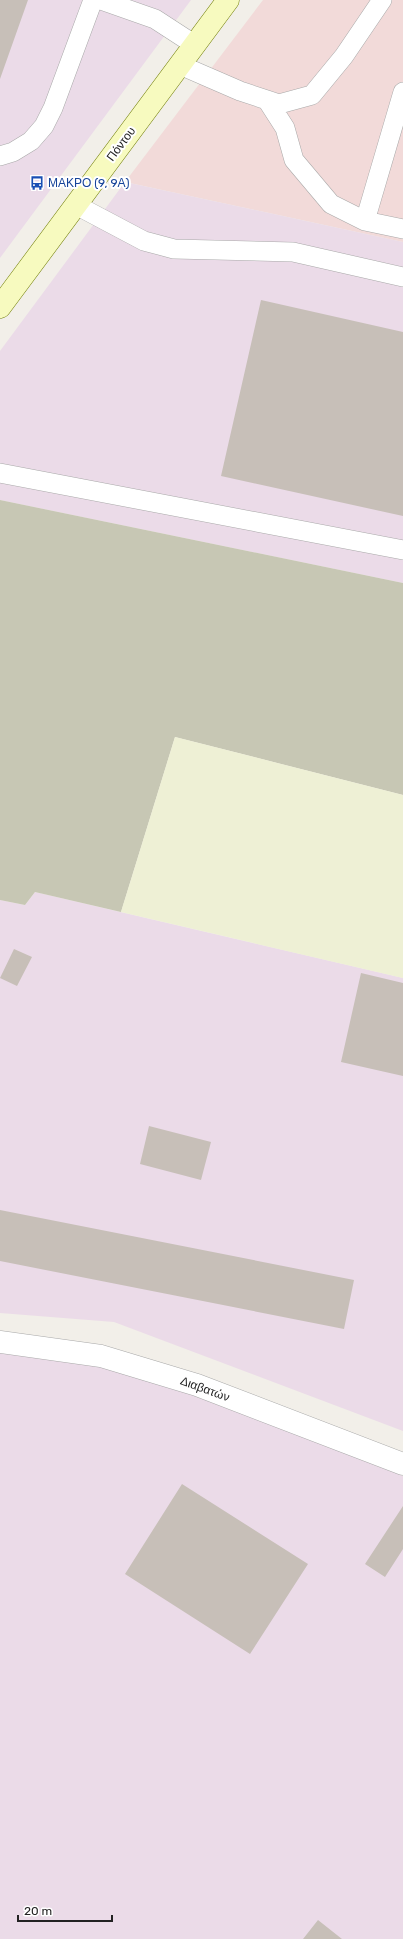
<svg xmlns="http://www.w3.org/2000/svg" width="403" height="1939" font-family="Rubik,sans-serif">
  <rect width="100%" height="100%" fill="#f2efe9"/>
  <path fill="#f2dad9" d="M263 0H403V242L125 182Z"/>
  <path fill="#ebdbe8" d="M0 0H191L0 258Z
    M125 182 403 242V583L0 500V351Z
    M35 892 403 978V1431L114 1322 0 1313V900L25 905Z
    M0 1351 42 1354 152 1378 403 1476V1939H0Z"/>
  <path fill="#c7c7b4" d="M0 500 403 583V795L175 737 121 912 35 892 25 905 0 900Z"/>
  <path fill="#eef0d5" d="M175 737 403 795V978L121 912Z"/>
  <path fill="#c7bfb8" d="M0 0H28L0 79Z
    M261 300 403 332V516L221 476Z
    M14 949 32 957 17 986 0 978Z
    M361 973 403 983V1076L341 1062Z
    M149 1126 211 1142 201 1180 140 1164Z
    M0 1210 354 1280 344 1329 0 1261Z
    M182 1484 308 1564 250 1654 125 1574Z
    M403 1506V1549L385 1577 365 1564Z
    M318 1920 342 1939H303Z"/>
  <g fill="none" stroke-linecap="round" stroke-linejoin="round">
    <defs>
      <path id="lane" d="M101 0 155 19 195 45
        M180 65 240 91 267 100 285 128 294 160 331 204 365 221 403 229
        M267 100 279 104 312 95 344 56 382 0
        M0 156 13 152 31 141 44 126 53 108 93 0
        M76 205 144 241 174 249 293 252 403 277
        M365 221 403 92
        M0 473 403 550"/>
      <path id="street" d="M0 1342 101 1356 197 1385 403 1464"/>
      <path id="secondary" d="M0 307 228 0"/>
    </defs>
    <use href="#lane" stroke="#a9a9a9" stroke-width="20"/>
    <use href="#street" stroke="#a9a9a9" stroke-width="23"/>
    <use href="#secondary" stroke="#707d05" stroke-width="23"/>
    <use href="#lane" stroke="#fff" stroke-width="19"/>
    <use href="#street" stroke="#fff" stroke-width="22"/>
    <use href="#secondary" stroke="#f7fabf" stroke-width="22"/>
  </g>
  <defs>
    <symbol id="bus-bare" viewBox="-9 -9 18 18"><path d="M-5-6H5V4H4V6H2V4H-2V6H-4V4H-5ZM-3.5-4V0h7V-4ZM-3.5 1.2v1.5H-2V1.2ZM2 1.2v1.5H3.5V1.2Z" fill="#1a4fb4" stroke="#fff" stroke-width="2.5" paint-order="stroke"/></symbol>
  </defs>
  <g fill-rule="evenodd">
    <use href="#bus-bare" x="27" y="173" width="20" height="20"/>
  </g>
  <g text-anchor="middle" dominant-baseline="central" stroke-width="4" stroke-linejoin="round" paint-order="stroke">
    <g font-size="12" fill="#222" stroke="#fff">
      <text transform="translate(121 144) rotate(-53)">Πόντου</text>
      <text transform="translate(205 1389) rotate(20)">Διαβατών</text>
    </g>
    <g font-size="12" fill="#164399" stroke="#fff" text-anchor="start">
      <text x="48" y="183">ΜΑΚΡΟ (9, 9Α)</text>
    </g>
  </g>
  <path d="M18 1915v6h94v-6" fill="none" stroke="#222222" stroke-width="2"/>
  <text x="24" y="1915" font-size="12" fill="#222222" stroke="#ffffff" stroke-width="3" paint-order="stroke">20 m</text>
</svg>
